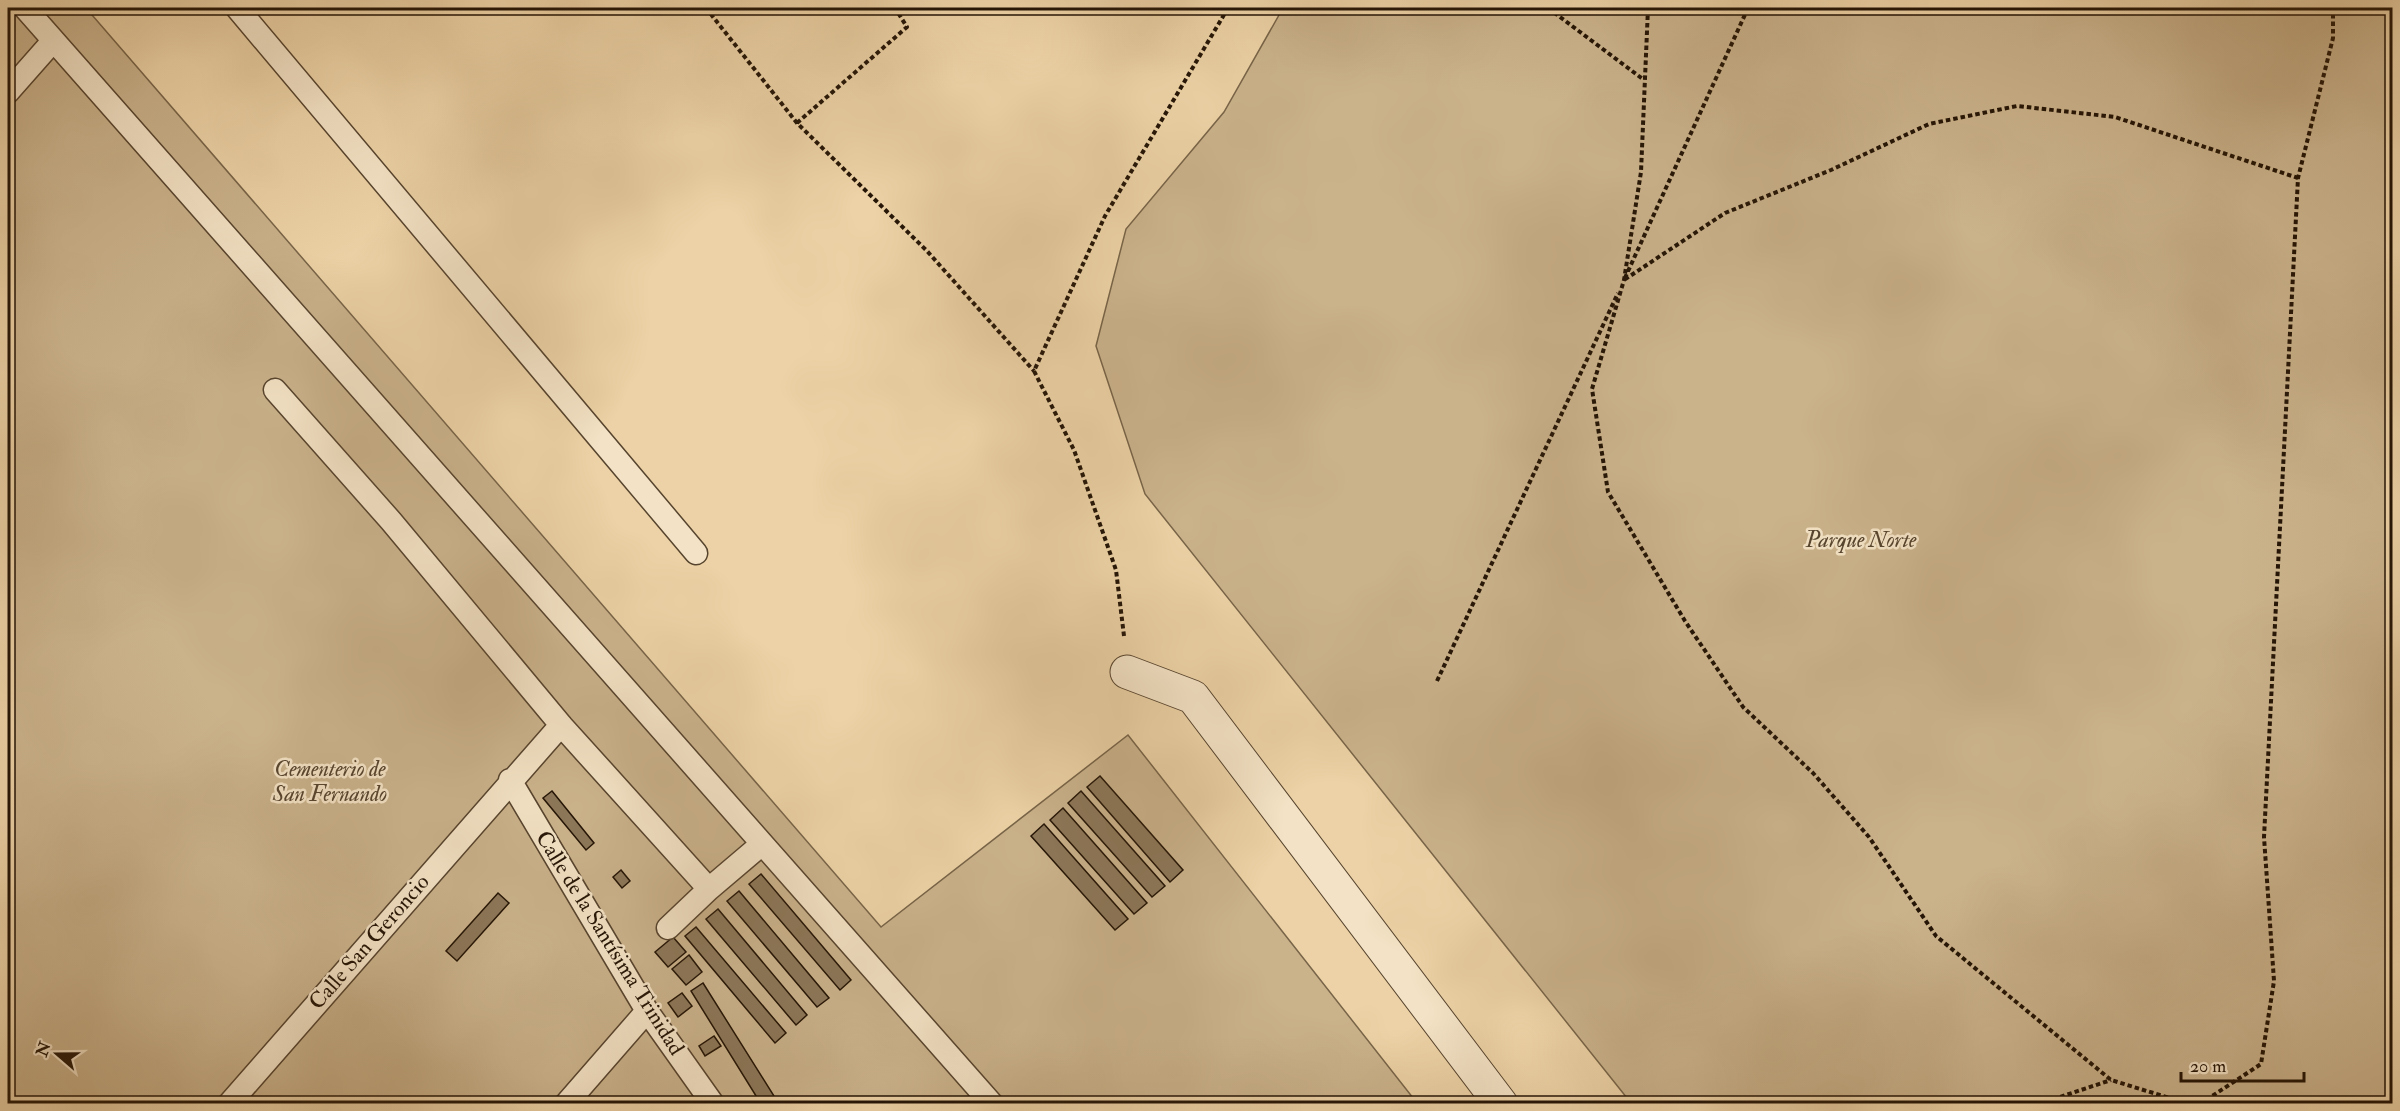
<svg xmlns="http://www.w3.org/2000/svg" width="2400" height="1111" font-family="'IM FELL Double Pica',serif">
  <rect width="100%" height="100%" fill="#ecd2a6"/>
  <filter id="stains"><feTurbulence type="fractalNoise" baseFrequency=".00333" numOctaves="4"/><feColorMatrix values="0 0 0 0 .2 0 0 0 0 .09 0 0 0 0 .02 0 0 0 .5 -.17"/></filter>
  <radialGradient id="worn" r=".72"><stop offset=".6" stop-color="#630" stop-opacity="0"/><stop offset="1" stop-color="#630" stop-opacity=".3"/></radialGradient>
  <path fill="#cab28b" stroke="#786448" stroke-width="1.5" d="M8 8H86L881 927 1128 735 1417 1103H8Z
    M1283 8H2392V1103H1631L1145 494 1096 346 1126 229 1224 112Z"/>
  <path fill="#8c7759" stroke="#251506" stroke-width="1.5" d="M1100 776 1183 870 1170 882 1087 787Z
    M552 791 594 843 586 850 543 798Z
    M1081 791 1165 886 1152 897 1068 803Z
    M1063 808 1147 903 1134 914 1050 820Z
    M1044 824 1128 919 1115 930 1031 836Z
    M621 870 630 881 622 888 613 877Z
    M761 874 851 980 840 990 749 884Z
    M739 891 829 998 817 1007 727 901Z
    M498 893 509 903 457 961 446 951Z
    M718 909 807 1015 796 1025 706 919Z
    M696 927 786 1033 775 1043 685 936Z
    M673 937 686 952 668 967 655 952Z
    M689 955 702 972 686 985 672 969Z
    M703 983 779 1104H761L691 991Z
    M682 993 692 1006 678 1017 668 1003Z
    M714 1036 721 1046 705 1056 699 1046Z"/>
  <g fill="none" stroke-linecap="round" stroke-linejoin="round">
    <defs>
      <path id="lane" d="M25 8 992 1104
        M237 8 696 553
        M8 92 53 41
        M275 390 391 521 561 725 709 889
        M510 780 647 1011 713 1104
        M668 928 709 889 762 844
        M229 1104 561 725
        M566 1104 647 1011"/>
      <path id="street" d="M1127 672 1193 697 1501 1104"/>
    </defs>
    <use href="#lane" stroke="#57442e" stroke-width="25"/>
    <use href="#street" stroke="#57442e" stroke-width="35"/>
    <path stroke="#251506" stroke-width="4" stroke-dasharray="4.5 3" stroke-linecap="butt" d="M706 8 797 123 927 251 1034 371
      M1548 8 1644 80
      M1648 8 1641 172 1624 280 1592 389 1608 492 1685 621 1743 707 1813 773 1869 837 1936 936 2111 1080 2189 1104
      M1748 8 1624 280 1725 213 1831 170 1929 124 2017 106 2115 117 2298 178
      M797 123 907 27 895 8
      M1124 636 1116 570 1074 450 1034 371 1105 216 1228 8
      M1437 681 1618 293
      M2039 1104 2111 1080
      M2200 1104 2261 1064 2274 981 2264 837 2298 178 2333 38V8"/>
    <use href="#lane" stroke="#f3e2c5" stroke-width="22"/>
    <use href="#street" stroke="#f3e2c5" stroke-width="33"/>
  </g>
  <g text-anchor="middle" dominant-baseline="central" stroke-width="5" stroke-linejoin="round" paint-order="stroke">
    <g font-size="22" font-style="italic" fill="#57442e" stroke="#f3e2c5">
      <text x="1861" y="540">Parque Norte</text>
      <text x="330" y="769">Cementerio de<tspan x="330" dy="25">San Fernando</tspan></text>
    </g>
    <g font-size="22" fill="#251506" stroke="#f3e2c5">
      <text transform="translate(369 942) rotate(-49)">Calle San Geroncio</text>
      <text transform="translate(610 943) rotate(58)">Calle de la Santísima Trinidad</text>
    </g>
  </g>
  <rect width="2400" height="1111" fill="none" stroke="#ecd2a6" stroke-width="30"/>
  <rect x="9" y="9" width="2382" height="1093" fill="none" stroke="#251506" stroke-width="3"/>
  <rect x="15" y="15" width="2370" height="1081" fill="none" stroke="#251506" stroke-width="1.5"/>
  <g transform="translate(57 1054) rotate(290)" stroke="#f3e2c5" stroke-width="4.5" paint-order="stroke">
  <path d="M0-4.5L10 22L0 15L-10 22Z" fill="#251506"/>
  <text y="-9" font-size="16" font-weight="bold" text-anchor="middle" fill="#251506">N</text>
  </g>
  <path d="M2181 1072v9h123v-9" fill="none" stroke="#251506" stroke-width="3"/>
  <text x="2190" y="1072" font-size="18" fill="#251506" stroke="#f3e2c5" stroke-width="4.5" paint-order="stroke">20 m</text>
  <rect width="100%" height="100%" filter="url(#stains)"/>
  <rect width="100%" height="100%" fill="url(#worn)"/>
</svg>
